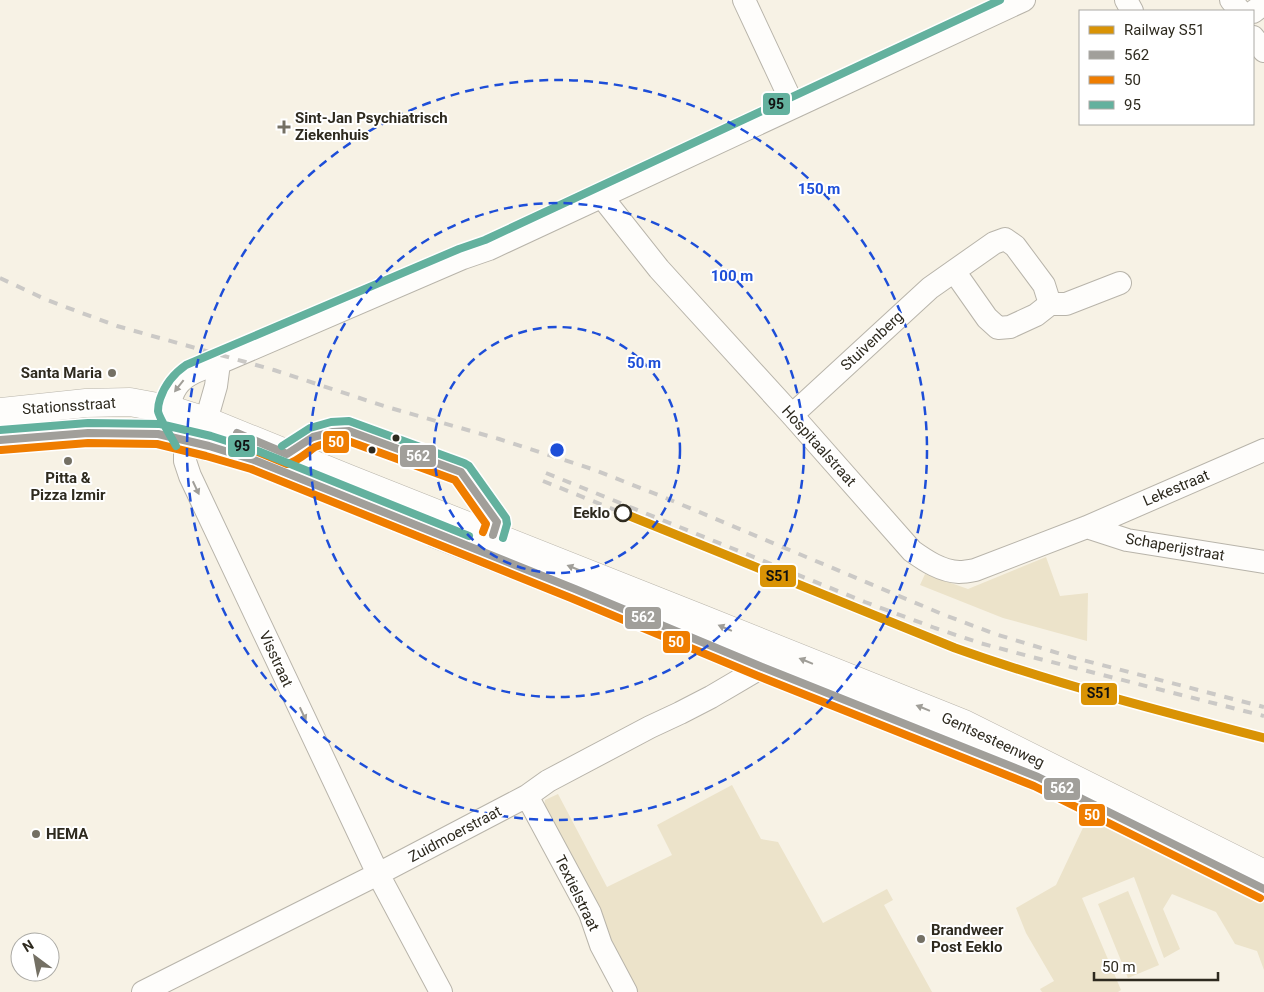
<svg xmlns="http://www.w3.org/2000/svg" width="1264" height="992" font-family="Roboto,sans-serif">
  <rect width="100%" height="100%" fill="#f7f2e5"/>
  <path fill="#ece3ca" d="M1046 557 1060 596 1088 593 1087 641 1003 618 920 585 925 574 968 589Z
    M732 785 761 839 778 842 823 923 887 889 893 900 884 905 932 992H637L544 808 545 800 558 794 607 887 672 855 657 825Z
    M1089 815 1264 902V970L1257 951 1235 944 1216 912 1172 894 1163 909 1180 949 1164 958 1134 877 1082 898 1121 990 1118 992H1042L1040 989 1054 981 1026 933 1016 908 1056 885Z
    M1128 891 1159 965 1128 978 1098 904Z"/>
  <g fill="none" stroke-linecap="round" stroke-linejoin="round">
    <defs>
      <path id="minor" d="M744 0 794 107
        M1126 0 1132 11
        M1231 0 1240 11
        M1253 12 1264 4
        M1253 37 1264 51
        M602 197 659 269 792 415 912 551C926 561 941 571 959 572 964 572 970 571 975 570L1087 527 1264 450
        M1050 304H1066L1120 283
        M792 415 930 288 994 243 1005 239 1015 246 1044 285 1050 304 1036 315 1010 327 998 328 987 318 954 271
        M194 433 206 421 216 386 219 363
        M1087 527 1127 540 1264 562
        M527 796 590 913 601 945 626 992
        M143 992 378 874 527 796 548 781 650 727 680 713 711 697 762 667 767 654
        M441 992 378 874 190 476 185 461V441L168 409C170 401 172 393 177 386 186 373 205 368 219 363L463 258 489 249 1024 0"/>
      <path id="major" d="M0 412 86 403 130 402 168 409 206 421 349 479 702 619 964 724 1264 874
        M0 440 88 433H131L158 434 228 452 254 460 285 472
        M436 534 575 589 762 667 1022 771"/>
    </defs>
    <use href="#minor" stroke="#b8b4aa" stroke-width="24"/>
    <use href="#major" stroke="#b8b4aa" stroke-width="29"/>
    <use href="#minor" stroke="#fefdfb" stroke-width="22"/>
    <use href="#major" stroke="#fefdfb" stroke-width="28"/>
    <path stroke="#cbc9c6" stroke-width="4" stroke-dasharray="9 9" stroke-linecap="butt" d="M0 278 47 300 117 326 274 370 387 407 499 439 592 469 661 496 942 614 995 634 1071 657 1264 707
      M546 473 865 602 935 628 980 643 1032 657 1264 716
      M543 481 620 512"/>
    <defs>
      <path id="bus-1" d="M237 433 287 454 313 437 333 432 349 431 461 472 497 522 493 535
        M0 440 88 433 158 434 209 446 254 460 575 589 762 667 1038 777 1264 889"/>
      <path id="bus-2" d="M233 442 287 464C297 462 306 453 315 447 325 442 337 442 348 441L455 480 486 524 483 532
        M1 450 88 443 157 444 206 456 251 469 571 598 758 676 1034 786 1260 898"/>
      <path id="bus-3" d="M0 430 88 423 160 424 211 436 258 451 469 536
        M176 446C172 438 159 418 158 411 158 407 159 402 160 399 165 384 173 374 186 365L459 249 485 240 1000 0
        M282 446 310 428 331 422 349 421 464 463 469 466 506 518 507 524 503 538"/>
    </defs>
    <use href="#bus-1" stroke="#fff" stroke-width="11"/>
    <use href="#bus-2" stroke="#fff" stroke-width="11"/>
    <use href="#bus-3" stroke="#fff" stroke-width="11"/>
    <use href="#bus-1" stroke="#a19f9a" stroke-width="8"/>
    <use href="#bus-2" stroke="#ef7d00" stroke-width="8"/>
    <use href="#bus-3" stroke="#63b19e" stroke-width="8"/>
    <defs>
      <path id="rail-1" d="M620 512 955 648C1056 684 1160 711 1264 738"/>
    </defs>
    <use href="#rail-1" stroke="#fff" stroke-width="12"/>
    <use href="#rail-1" stroke="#d99305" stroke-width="9"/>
  </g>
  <defs><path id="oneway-solid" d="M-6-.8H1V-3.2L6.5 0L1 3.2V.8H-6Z" transform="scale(1.25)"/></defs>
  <g fill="#a09e98">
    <use href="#oneway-solid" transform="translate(179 386) rotate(128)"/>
    <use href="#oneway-solid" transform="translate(196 488) rotate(65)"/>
    <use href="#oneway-solid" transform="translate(574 568) rotate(-158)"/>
    <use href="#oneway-solid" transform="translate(725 628) rotate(-157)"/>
    <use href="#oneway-solid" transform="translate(806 661) rotate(-158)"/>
    <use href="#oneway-solid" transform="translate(923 708) rotate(-158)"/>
    <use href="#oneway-solid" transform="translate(303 714) rotate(65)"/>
  </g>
  <g fill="none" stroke="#1d4ed8" stroke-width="2.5" stroke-dasharray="9 6">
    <circle cx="557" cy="450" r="123"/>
    <circle cx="557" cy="450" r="247"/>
    <circle cx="557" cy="450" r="370"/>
  </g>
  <g fill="#747064" stroke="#fff" stroke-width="2">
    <path d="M281.5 119.5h5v5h5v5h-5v5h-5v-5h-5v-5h5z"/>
    <circle cx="112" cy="373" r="5"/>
    <circle cx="68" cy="461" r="5"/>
    <circle cx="36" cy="834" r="5"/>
    <circle cx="921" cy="939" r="5"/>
  </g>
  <g fill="#2e2a1f" stroke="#fff" stroke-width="2">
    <circle cx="396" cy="438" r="4.5"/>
    <circle cx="372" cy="450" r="4.5"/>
  </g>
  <circle fill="#fff" stroke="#2e2a1f" stroke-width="2.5" cx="623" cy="513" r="8"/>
  <g text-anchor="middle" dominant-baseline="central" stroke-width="4" stroke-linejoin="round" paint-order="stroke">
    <g font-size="15" font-weight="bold" fill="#2e2a1f" stroke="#fff" text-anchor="start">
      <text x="295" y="118">Sint-Jan Psychiatrisch<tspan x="295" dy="17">Ziekenhuis</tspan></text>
      <text x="102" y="373" text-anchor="end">Santa Maria</text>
      <text x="68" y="478" text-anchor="middle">Pitta &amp;<tspan x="68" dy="17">Pizza Izmir</tspan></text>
      <text x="46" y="834">HEMA</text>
      <text x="931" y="930">Brandweer<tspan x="931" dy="17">Post Eeklo</tspan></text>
    </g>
    <g font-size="15" fill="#2e2a1f" stroke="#fff">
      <text transform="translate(872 341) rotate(-43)">Stuivenberg</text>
      <text transform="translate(69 406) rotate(-4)">Stationsstraat</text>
      <text transform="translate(819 446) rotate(48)">Hospitaalstraat</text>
      <text transform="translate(1176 488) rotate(-23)">Lekestraat</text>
      <text transform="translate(1175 547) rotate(10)">Schaperijstraat</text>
      <text transform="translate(276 659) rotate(65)">Visstraat</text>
      <text transform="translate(993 740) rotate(25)">Gentsesteenweg</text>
      <text transform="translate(455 834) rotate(-28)">Zuidmoerstraat</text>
      <text transform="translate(577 893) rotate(64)">Textielstraat</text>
    </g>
    <g font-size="15" font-weight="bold" fill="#2e2a1f" stroke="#fff" text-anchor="end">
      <text x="610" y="513">Eeklo</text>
    </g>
  </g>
  <circle cx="557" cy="450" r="8" fill="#1d4ed8" stroke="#fff" stroke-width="2.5"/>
  <g font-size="15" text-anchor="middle" font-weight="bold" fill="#1d4ed8" stroke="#fff" stroke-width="4" stroke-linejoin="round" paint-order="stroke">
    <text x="819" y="194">150 m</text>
    <text x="732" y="281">100 m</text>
    <text x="644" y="368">50 m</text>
  </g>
  <g stroke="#fff" stroke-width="2">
    <rect x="762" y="92" width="29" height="24" rx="5" fill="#63b19e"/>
    <rect x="322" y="430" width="28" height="24" rx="5" fill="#ef7d00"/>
    <rect x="227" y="434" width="29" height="24" rx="5" fill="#63b19e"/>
    <rect x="399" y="444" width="38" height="24" rx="5" fill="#a19f9a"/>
    <rect x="759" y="564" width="38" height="24" rx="5" fill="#d99305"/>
    <rect x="624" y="606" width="38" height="24" rx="5" fill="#a19f9a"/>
    <rect x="662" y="630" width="29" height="24" rx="5" fill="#ef7d00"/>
    <rect x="1080" y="682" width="38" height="24" rx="5" fill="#d99305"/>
    <rect x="1043" y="777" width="38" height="24" rx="5" fill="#a19f9a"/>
    <rect x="1078" y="803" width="28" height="24" rx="5" fill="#ef7d00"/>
  </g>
  <g font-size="14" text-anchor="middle" font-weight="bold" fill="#fff">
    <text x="336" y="447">50</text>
    <text x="418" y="461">562</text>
    <text x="643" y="622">562</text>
    <text x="676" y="647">50</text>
    <text x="1062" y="793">562</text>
    <text x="1092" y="820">50</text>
  </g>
  <g font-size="14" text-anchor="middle" font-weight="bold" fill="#111">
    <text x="776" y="109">95</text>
    <text x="242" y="451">95</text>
    <text x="778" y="581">S51</text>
    <text x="1099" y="698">S51</text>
  </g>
  <rect x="1079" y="10" width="175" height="115" fill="#ffffff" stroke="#abaaa5"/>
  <rect x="1089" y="26" width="25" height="8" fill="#d99305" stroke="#abaaa5"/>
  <text x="1124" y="35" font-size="15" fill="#2e2a1f">Railway S51</text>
  <rect x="1089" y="51" width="25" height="8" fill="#a19f9a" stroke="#abaaa5"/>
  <text x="1124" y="60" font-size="15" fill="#2e2a1f">562</text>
  <rect x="1089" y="76" width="25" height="8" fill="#ef7d00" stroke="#abaaa5"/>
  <text x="1124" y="85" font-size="15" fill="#2e2a1f">50</text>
  <rect x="1089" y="101" width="25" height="8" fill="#63b19e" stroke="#abaaa5"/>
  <text x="1124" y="110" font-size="15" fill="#2e2a1f">95</text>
  <g transform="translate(35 957) rotate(328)"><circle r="24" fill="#ffffff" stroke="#abaaa5"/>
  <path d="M0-4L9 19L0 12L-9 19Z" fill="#747064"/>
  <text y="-8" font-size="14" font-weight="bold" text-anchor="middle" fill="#2e2a1f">N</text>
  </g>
  <path d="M1094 972v8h124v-8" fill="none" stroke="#2e2a1f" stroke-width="2.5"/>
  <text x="1102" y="972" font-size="15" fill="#2e2a1f" stroke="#ffffff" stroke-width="4" paint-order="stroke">50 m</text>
</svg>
